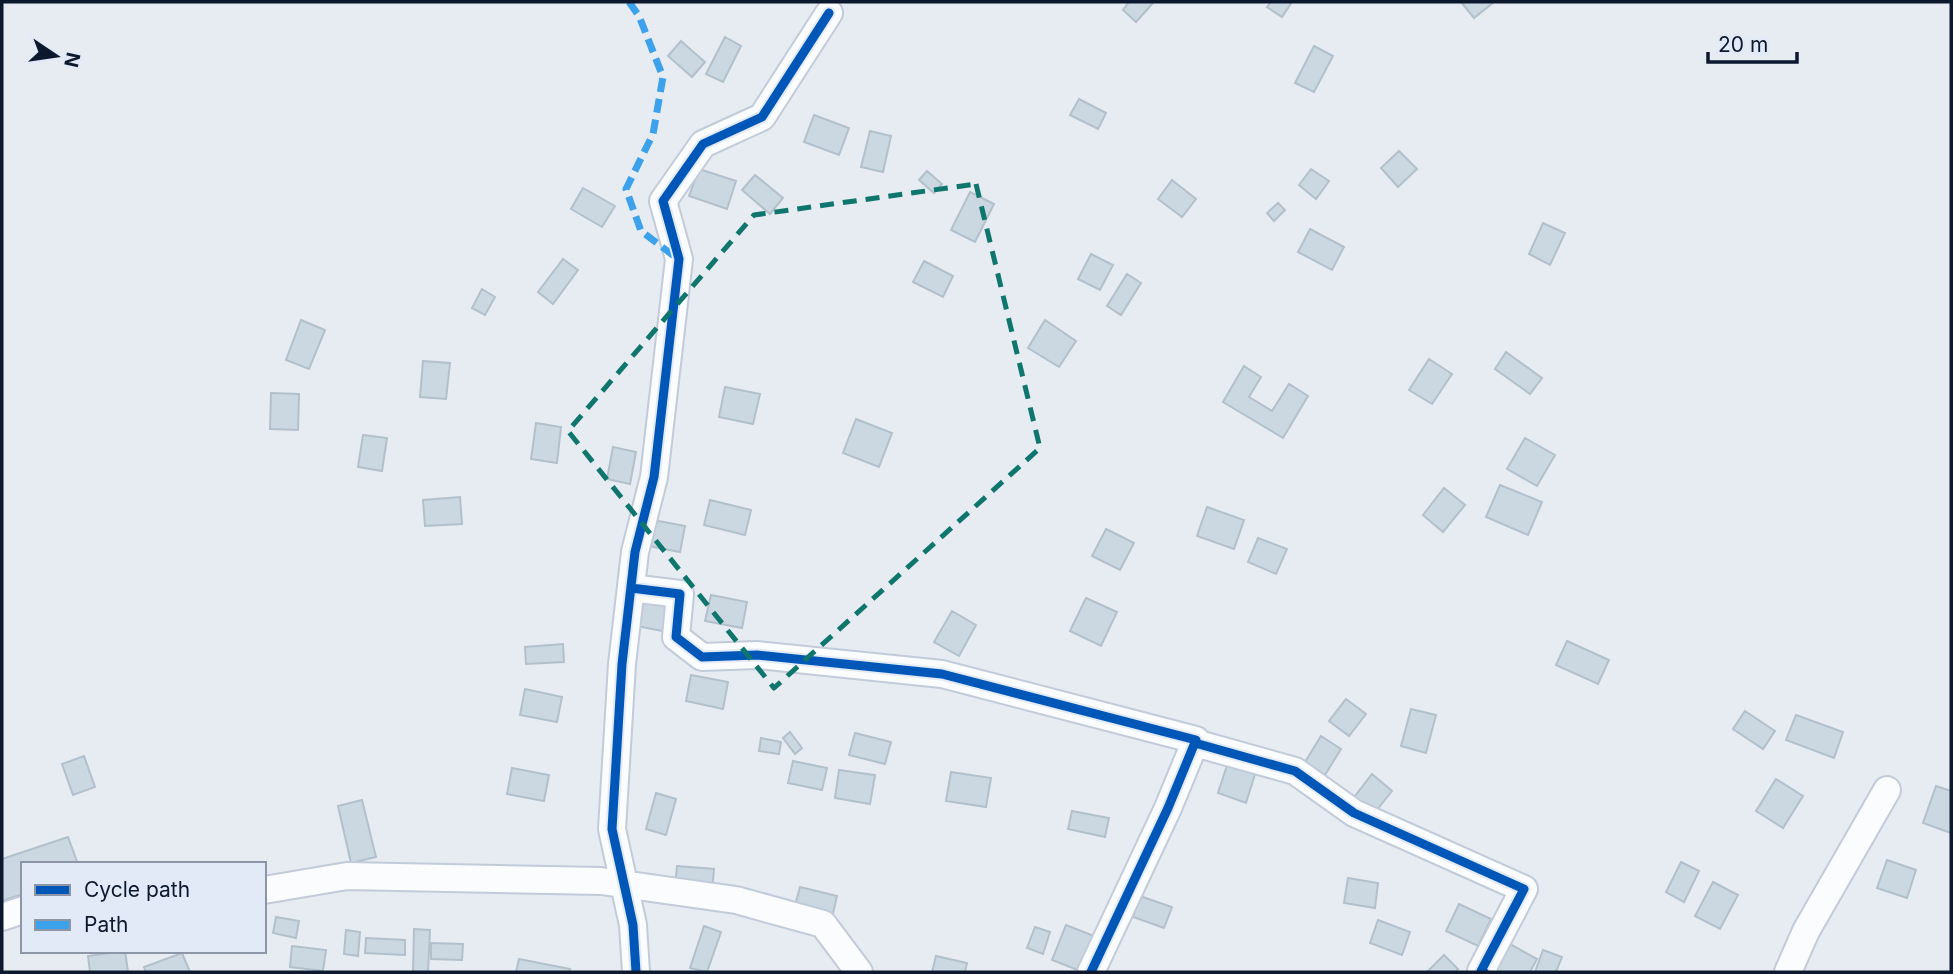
<svg xmlns="http://www.w3.org/2000/svg" width="1953" height="974" font-family="Inter,sans-serif">
  <rect width="100%" height="100%" fill="#e7ebf2"/>
  <path fill="#cbd8e2" stroke="#b2c0cc" stroke-width="2" d="M1129 2H1154L1136 22 1123 10Z
    M1271 2H1292L1282 17 1267 7Z
    M1461 2H1494L1474 18Z
    M725 37 741 46 723 82 706 74Z
    M681 41 705 62 692 77 668 56Z
    M1314 46 1333 56 1314 92 1295 83Z
    M1079 99 1106 113 1098 129 1070 115Z
    M814 115 849 128 839 155 804 142Z
    M870 131 891 136 883 172 861 167Z
    M1399 151 1417 169 1398 187 1381 168Z
    M699 169 736 181 727 209 689 196Z
    M1311 169 1329 181 1316 199 1299 185Z
    M927 171 942 184 934 193 919 180Z
    M755 175 783 198 770 214 742 190Z
    M1172 180 1196 199 1182 217 1158 199Z
    M583 188 615 206 602 227 571 209Z
    M970 192 994 204 975 242 951 230Z
    M1278 203 1285 210 1274 221 1267 213Z
    M1543 223 1565 233 1550 265 1529 254Z
    M1310 229 1344 247 1332 270 1298 252Z
    M1091 254 1113 265 1100 290 1078 279Z
    M563 259 578 270 553 304 538 292Z
    M924 261 953 276 943 297 913 282Z
    M1127 274 1141 283 1121 315 1107 306Z
    M482 289 495 297 485 315 472 308Z
    M301 320 325 330 309 369 286 360Z
    M1045 320 1076 341 1059 367 1028 348Z
    M1506 352 1542 378 1530 394 1495 369Z
    M1429 359 1452 374 1432 404 1409 390Z
    M423 361 450 363 446 399 420 397Z
    M1244 366 1261 377 1249 397 1272 411 1289 384 1308 396 1283 438 1223 402Z
    M725 387 760 394 753 424 719 417Z
    M271 393 299 394 298 430 270 429Z
    M856 419 892 433 879 467 843 453Z
    M536 423 561 427 557 463 531 459Z
    M363 435 387 438 382 471 358 467Z
    M1525 438 1555 455 1537 486 1507 469Z
    M613 447 636 452 630 484 607 479Z
    M1500 485 1542 502 1528 535 1486 517Z
    M1444 488 1465 505 1443 532 1423 515Z
    M460 497 462 524 425 526 423 500Z
    M710 500 751 510 745 535 704 525Z
    M1207 507 1244 520 1234 549 1197 536Z
    M648 519 685 526 680 552 643 545Z
    M1106 529 1134 543 1120 570 1092 556Z
    M1258 538 1287 549 1276 574 1248 562Z
    M711 595 747 602 742 628 705 621Z
    M1086 598 1117 612 1101 646 1070 631Z
    M636 599 673 606 668 632 631 625Z
    M952 611 976 625 959 656 934 642Z
    M1567 641 1609 660 1598 684 1556 665Z
    M563 644 564 662 526 664 525 647Z
    M691 675 728 682 723 709 686 701Z
    M525 689 562 697 557 722 520 715Z
    M1346 699 1366 714 1349 736 1329 721Z
    M1411 709 1436 715 1426 753 1401 746Z
    M1745 711 1775 731 1763 749 1733 729Z
    M1796 715 1843 732 1834 758 1786 740Z
    M790 732 802 748 795 754 783 738Z
    M855 733 891 742 885 764 849 755Z
    M1321 736 1341 749 1325 775 1305 762Z
    M761 738 781 742 779 754 759 751Z
    M84 756 95 787 73 795 62 764Z
    M1229 759 1257 768 1246 803 1218 793Z
    M793 761 827 768 822 790 788 783Z
    M512 768 549 775 544 801 507 794Z
    M839 770 875 775 870 804 835 798Z
    M951 772 991 778 986 807 946 801Z
    M1372 774 1392 791 1372 816 1352 800Z
    M1776 779 1803 796 1783 828 1756 811Z
    M1936 786 1951 791V833L1923 823Z
    M656 793 676 799 666 835 646 829Z
    M362 800 376 857 351 863 338 806Z
    M1072 811 1109 818 1105 837 1068 829Z
    M68 837 78 864H23V894L2 901V859Z
    M1887 860 1916 870 1907 898 1877 888Z
    M1681 862 1699 871 1684 902 1666 892Z
    M677 866 714 869 712 892 675 888Z
    M1348 878 1378 883 1375 908 1344 903Z
    M1713 882 1738 895 1720 929 1695 916Z
    M800 887 837 896 832 918 794 909Z
    M1140 896 1172 907 1164 928 1133 917Z
    M1459 904 1491 919 1478 946 1446 931Z
    M276 917 299 921 296 938 273 933Z
    M1378 920 1410 932 1402 955 1370 943Z
    M1066 925 1094 936 1080 971 1052 960Z
    M704 926 721 932 707 972 690 968Z
    M1035 927 1050 932 1043 954 1027 948Z
    M414 929 430 930 428 972H413Z
    M346 930 360 932 358 956 344 954Z
    M366 938 405 940V955L365 953Z
    M431 943 463 944 462 960 431 959Z
    M1508 943 1537 959 1530 972H1499L1493 969Z
    M292 946 326 950 323 971 290 967Z
    M1543 950 1562 957 1556 972H1535Z
    M125 951 128 972H90L88 956Z
    M182 953 190 972H146L144 967Z
    M1444 955 1458 969 1455 972H1427Z
    M936 956 967 963 965 972H932Z
    M519 959 570 969 569 972H516Z"/>
  <g fill="none" stroke-linecap="round" stroke-linejoin="round">
    <defs>
      <path id="minor" d="M631 588 680 594 676 637 702 657 757 655 942 674 1196 740 1168 808 1091 972
        M1195 743 1295 771 1354 813 1524 889 1481 971 1484 972
        M264 890 347 876 601 881 736 900 823 924 859 972
        M2 917 23 910
        M636 972 633 925 612 829 622 664 635 552 654 477 679 259 663 201 703 144 762 117 829 13
        M1788 972 1806 931 1887 790"/>
    </defs>
    <use href="#minor" stroke="#c2cbda" stroke-width="30"/>
    <use href="#minor" stroke="#fbfcfd" stroke-width="26"/>
    <path stroke="#3ca2eb" stroke-width="7" stroke-dasharray="14 7" stroke-linecap="butt" d="M629 2 639 16 663 77 653 134 626 189 641 231 678 259"/>
    <defs>
      <path id="cycleway" d="M631 588 680 594 676 637 702 657 757 655 942 674 1196 740 1168 808 1091 972
        M1195 743 1295 771 1354 813 1524 889 1481 971 1484 972
        M636 972 633 925 612 829 622 664 635 552 654 477 679 259 663 201 703 144 762 117 829 13"/>
    </defs>
    <use href="#cycleway" stroke="#e2eaf7" stroke-width="13"/>
    <use href="#cycleway" stroke="#0057b8" stroke-width="9"/>
  </g>
  <path fill="none" stroke="#0f766e" stroke-width="5" stroke-dasharray="14 9" stroke-linejoin="round" d="M976 184 1040 448 774 688 568 431 754 215Z"/>
  <rect width="1953" height="974" fill="none" stroke="#0c182e" stroke-width="7"/>
  <rect x="21" y="862" width="245" height="91" fill="#e2eaf7" stroke="#8c96a7" stroke-width="2"/>
  <rect x="35" y="885" width="35" height="10" fill="#0057b8" stroke="#8c96a7" stroke-width="2"/>
  <text x="84" y="897" font-size="21" fill="#0c182e">Cycle path</text>
  <rect x="35" y="920" width="35" height="10" fill="#3ca2eb" stroke="#8c96a7" stroke-width="2"/>
  <text x="84" y="932" font-size="21" fill="#0c182e">Path</text>
  <g transform="translate(56 56) rotate(103)" stroke="#e2eaf7" stroke-width="5" paint-order="stroke">
  <path d="M0-5L12 26L0 18L-12 26Z" fill="#0c182e"/>
  <text y="-10" font-size="19" font-weight="bold" text-anchor="middle" fill="#0c182e">N</text>
  </g>
  <path d="M1708 52v10h89v-10" fill="none" stroke="#0c182e" stroke-width="3.5"/>
  <text x="1718" y="52" font-size="21" fill="#0c182e" stroke="#e2eaf7" stroke-width="5" paint-order="stroke">20 m</text>
</svg>
